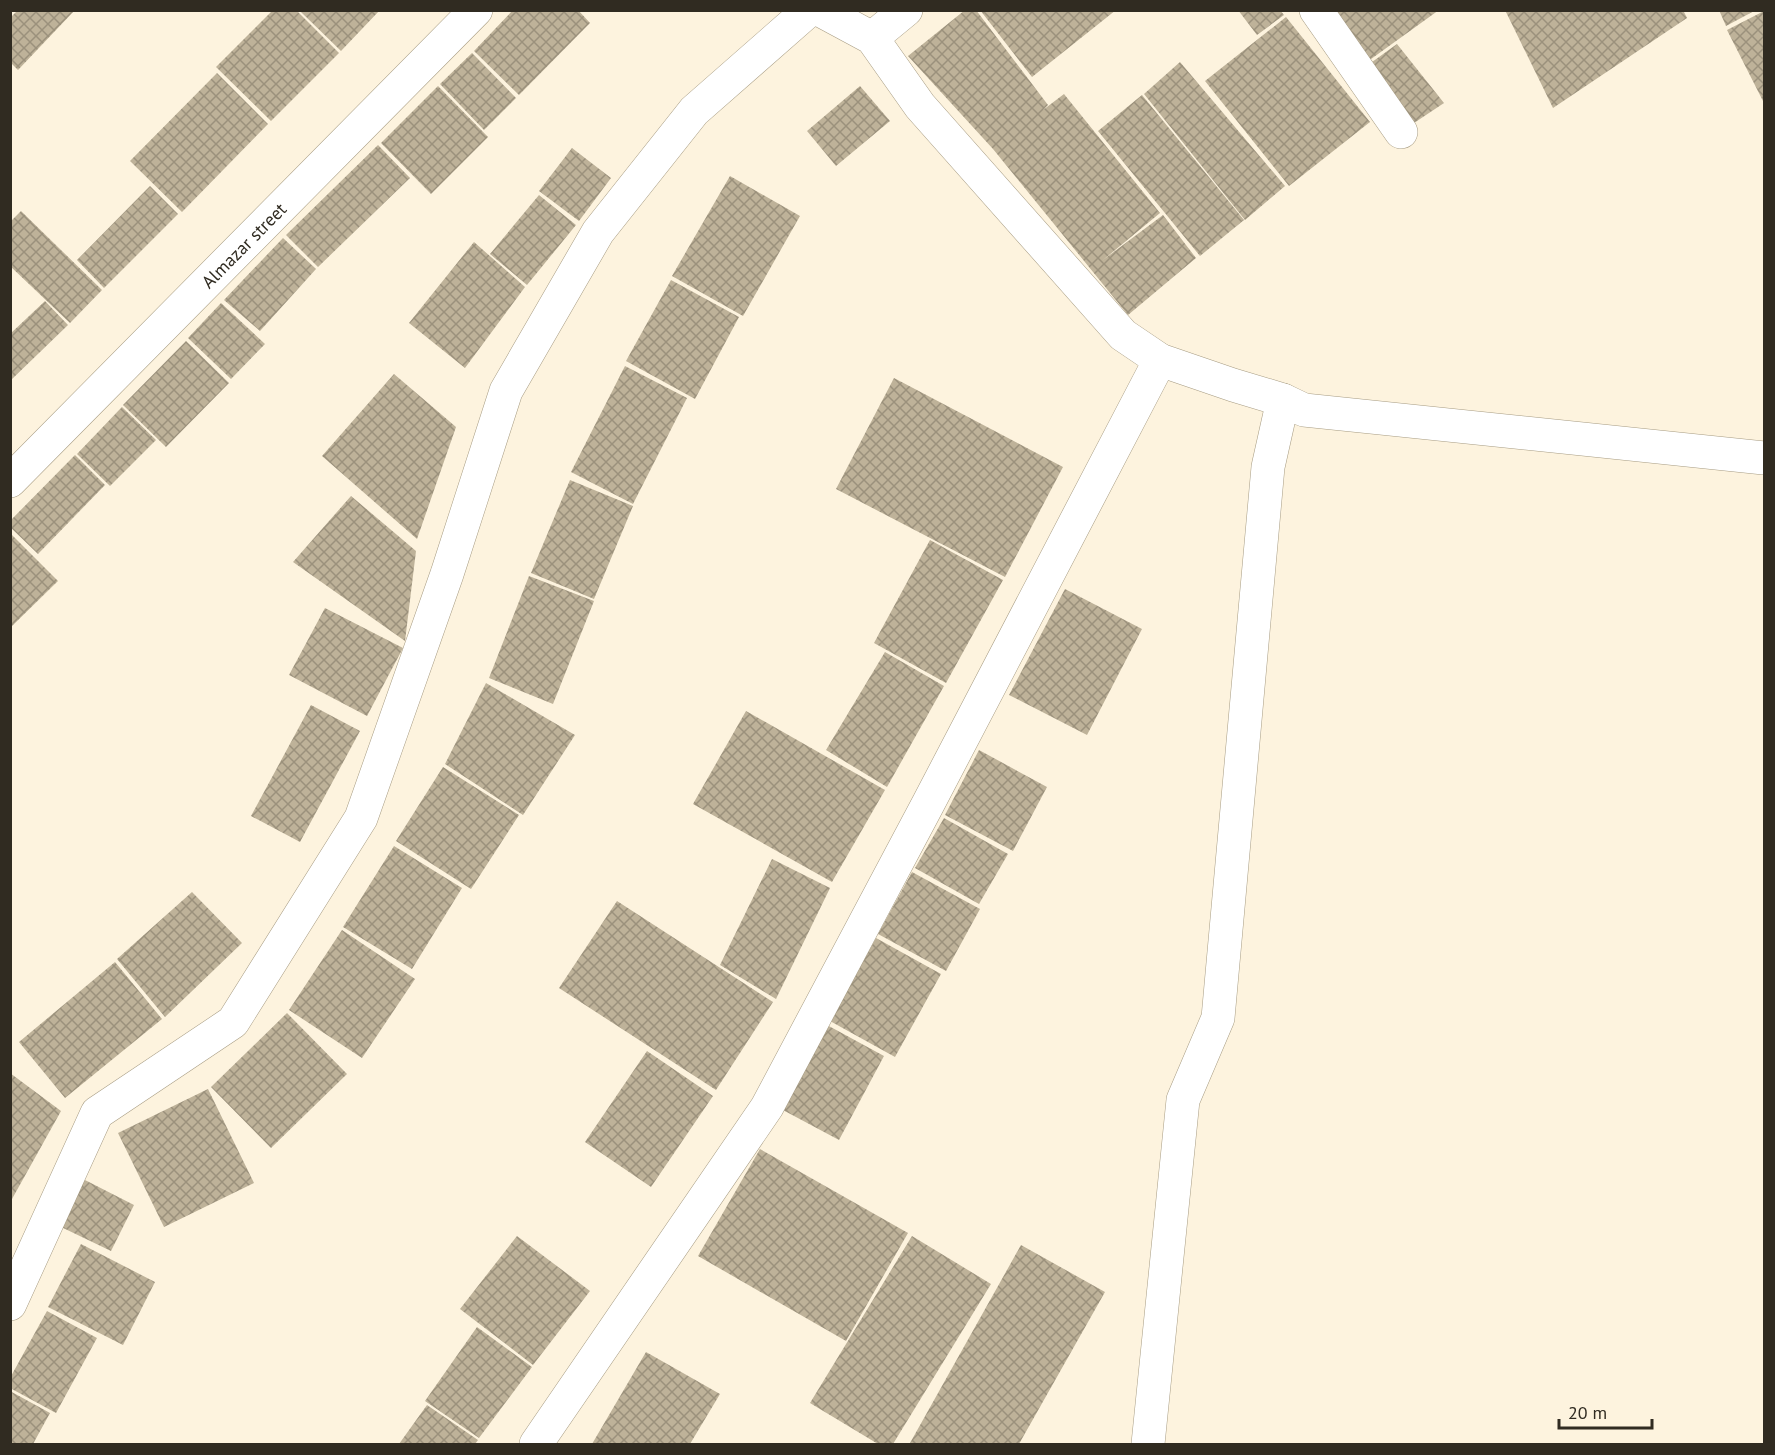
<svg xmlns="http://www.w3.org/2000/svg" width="1775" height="1455" font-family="'PT Sans',sans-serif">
  <defs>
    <pattern id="building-cross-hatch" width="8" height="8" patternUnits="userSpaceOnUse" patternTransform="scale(1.5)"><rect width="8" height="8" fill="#beb299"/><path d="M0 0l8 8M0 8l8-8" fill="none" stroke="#9b917c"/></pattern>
  </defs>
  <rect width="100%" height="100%" fill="#fdf3de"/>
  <path fill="url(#building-cross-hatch)" d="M18 10H75L18 70 10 62V18Z
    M273 10H296L339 53 271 121 216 67Z
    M299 10H380L341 51Z
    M513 10H578L590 23 519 95 474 51Z
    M965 10H976L1048 105 1043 110 1064 94 1160 213 1103 260 1163 215 1196 258 1128 315 993 149 908 56Z
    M980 10H1116L1032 77Z
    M1238 10H1280L1284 15 1257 35Z
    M1320 10H1439L1360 67Z
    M1505 10H1683L1687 18 1553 108Z
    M1719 10H1756L1726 26Z
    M1764 11V103L1727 30Z
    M1286 17 1370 122 1289 186 1205 81Z
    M1397 44 1444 103 1408 127 1361 70Z
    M472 53 516 98 484 130 440 84Z
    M1180 62 1285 186 1245 220 1144 94Z
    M217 73 268 124 182 212 130 161Z
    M438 86 488 137 431 194 381 143Z
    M860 86 890 121 836 166 807 131Z
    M1142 95 1244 220 1200 256 1098 131Z
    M378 145 410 178 318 267 286 235Z
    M572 148 611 178 579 221 539 191Z
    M730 176 800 216 743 316 672 276Z
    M150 186 178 214 104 288 77 260Z
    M539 195 576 225 527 285 490 254Z
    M21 211 102 290 70 323 10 266V222Z
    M283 238 316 269 260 331 224 300Z
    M474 242 525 287 465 368 409 323Z
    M671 280 739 317 695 399 626 361Z
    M45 301 68 325 10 381V334Z
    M221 303 265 344 231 379 188 338Z
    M186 341 229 383 166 447 123 405Z
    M625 366 687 398 633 504 571 472Z
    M394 374 456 427 417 539 322 456Z
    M894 378 1063 467 1005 577 836 489Z
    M122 407 156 440 110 486 77 454Z
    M75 455 105 485 38 554 10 527V521Z
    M570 480 633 506 594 599 531 573Z
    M351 496 416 551 405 641 293 562Z
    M10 533 58 581 10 628Z
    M930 540 1003 580 946 683 874 643Z
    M529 576 594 601 553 704 489 678Z
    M1065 589 1142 629 1087 735 1009 695Z
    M325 608 403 648 367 716 289 675Z
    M885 652 944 686 887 787 826 750Z
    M486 683 575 735 523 815 445 764Z
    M311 705 360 731 300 842 251 816Z
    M746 711 885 790 832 882 693 804Z
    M979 750 1047 787 1013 851 945 815Z
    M443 767 519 815 471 889 396 841Z
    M944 818 1008 854 979 904 915 868Z
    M394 846 462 888 412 969 343 927Z
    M772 859 830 888 776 999 720 965Z
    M912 872 980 909 946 971 878 934Z
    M192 892 242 943 165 1017 117 959Z
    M617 901 773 1002 716 1090 559 988Z
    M342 930 415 979 362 1058 289 1010Z
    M876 938 941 974 895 1057 830 1021Z
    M115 962 162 1019 65 1098 19 1042Z
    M287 1013 347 1074 271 1148 211 1087Z
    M827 1025 884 1056 839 1140 781 1109Z
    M647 1051 713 1096 651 1187 585 1142Z
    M10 1073 61 1111 12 1199 10 1198Z
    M208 1089 254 1183 164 1227 118 1133Z
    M760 1149 908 1233 846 1341 698 1256Z
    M83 1179 134 1205 111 1251 59 1226Z
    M517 1236 590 1291 533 1365 460 1309Z
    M912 1236 991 1284 893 1444H878L810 1403Z
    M81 1244 155 1282 123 1345 48 1307Z
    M1021 1245 1105 1292 1019 1444H912L910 1443Z
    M47 1311 97 1338 56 1413 10 1388V1378Z
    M477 1327 532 1367 479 1438 425 1401Z
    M646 1352 720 1394 690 1444H592Z
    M10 1391 50 1413 33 1444H10Z
    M427 1405 478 1440 475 1444H399Z"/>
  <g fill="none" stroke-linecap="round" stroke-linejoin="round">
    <defs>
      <g id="minor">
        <path d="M820 10 872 38 920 106 1123 335 1160 360 1233 385 1283 400"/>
        <path d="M1316 10 1401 132"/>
        <path d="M872 38 906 10"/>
        <path id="s1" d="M10 481 476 10"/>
        <path d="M10 1304 97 1113 233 1022 361 818 447 574 506 391 598 232 694 111 809 10"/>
        <path d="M536 1444 767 1107 928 804 1160 360"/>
        <path d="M1148 1444 1183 1100 1218 1018 1268 467 1283 400 1304 410 1764 458"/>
      </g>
    </defs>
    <use href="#minor" stroke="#a79c83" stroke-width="34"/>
    <use href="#minor" stroke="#fff" stroke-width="33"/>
  </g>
  <g text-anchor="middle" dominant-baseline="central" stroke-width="4.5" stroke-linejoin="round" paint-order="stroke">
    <g font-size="18" fill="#302b21" stroke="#fdf3de">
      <text stroke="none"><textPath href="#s1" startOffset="332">Almazar street</textPath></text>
    </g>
  </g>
  <rect width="1775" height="1455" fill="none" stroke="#302b21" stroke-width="24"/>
  <path d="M1559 1419v9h93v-9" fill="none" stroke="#302b21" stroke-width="3"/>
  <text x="1568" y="1419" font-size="18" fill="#302b21" stroke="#fdf3de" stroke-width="4.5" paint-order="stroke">20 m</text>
</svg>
